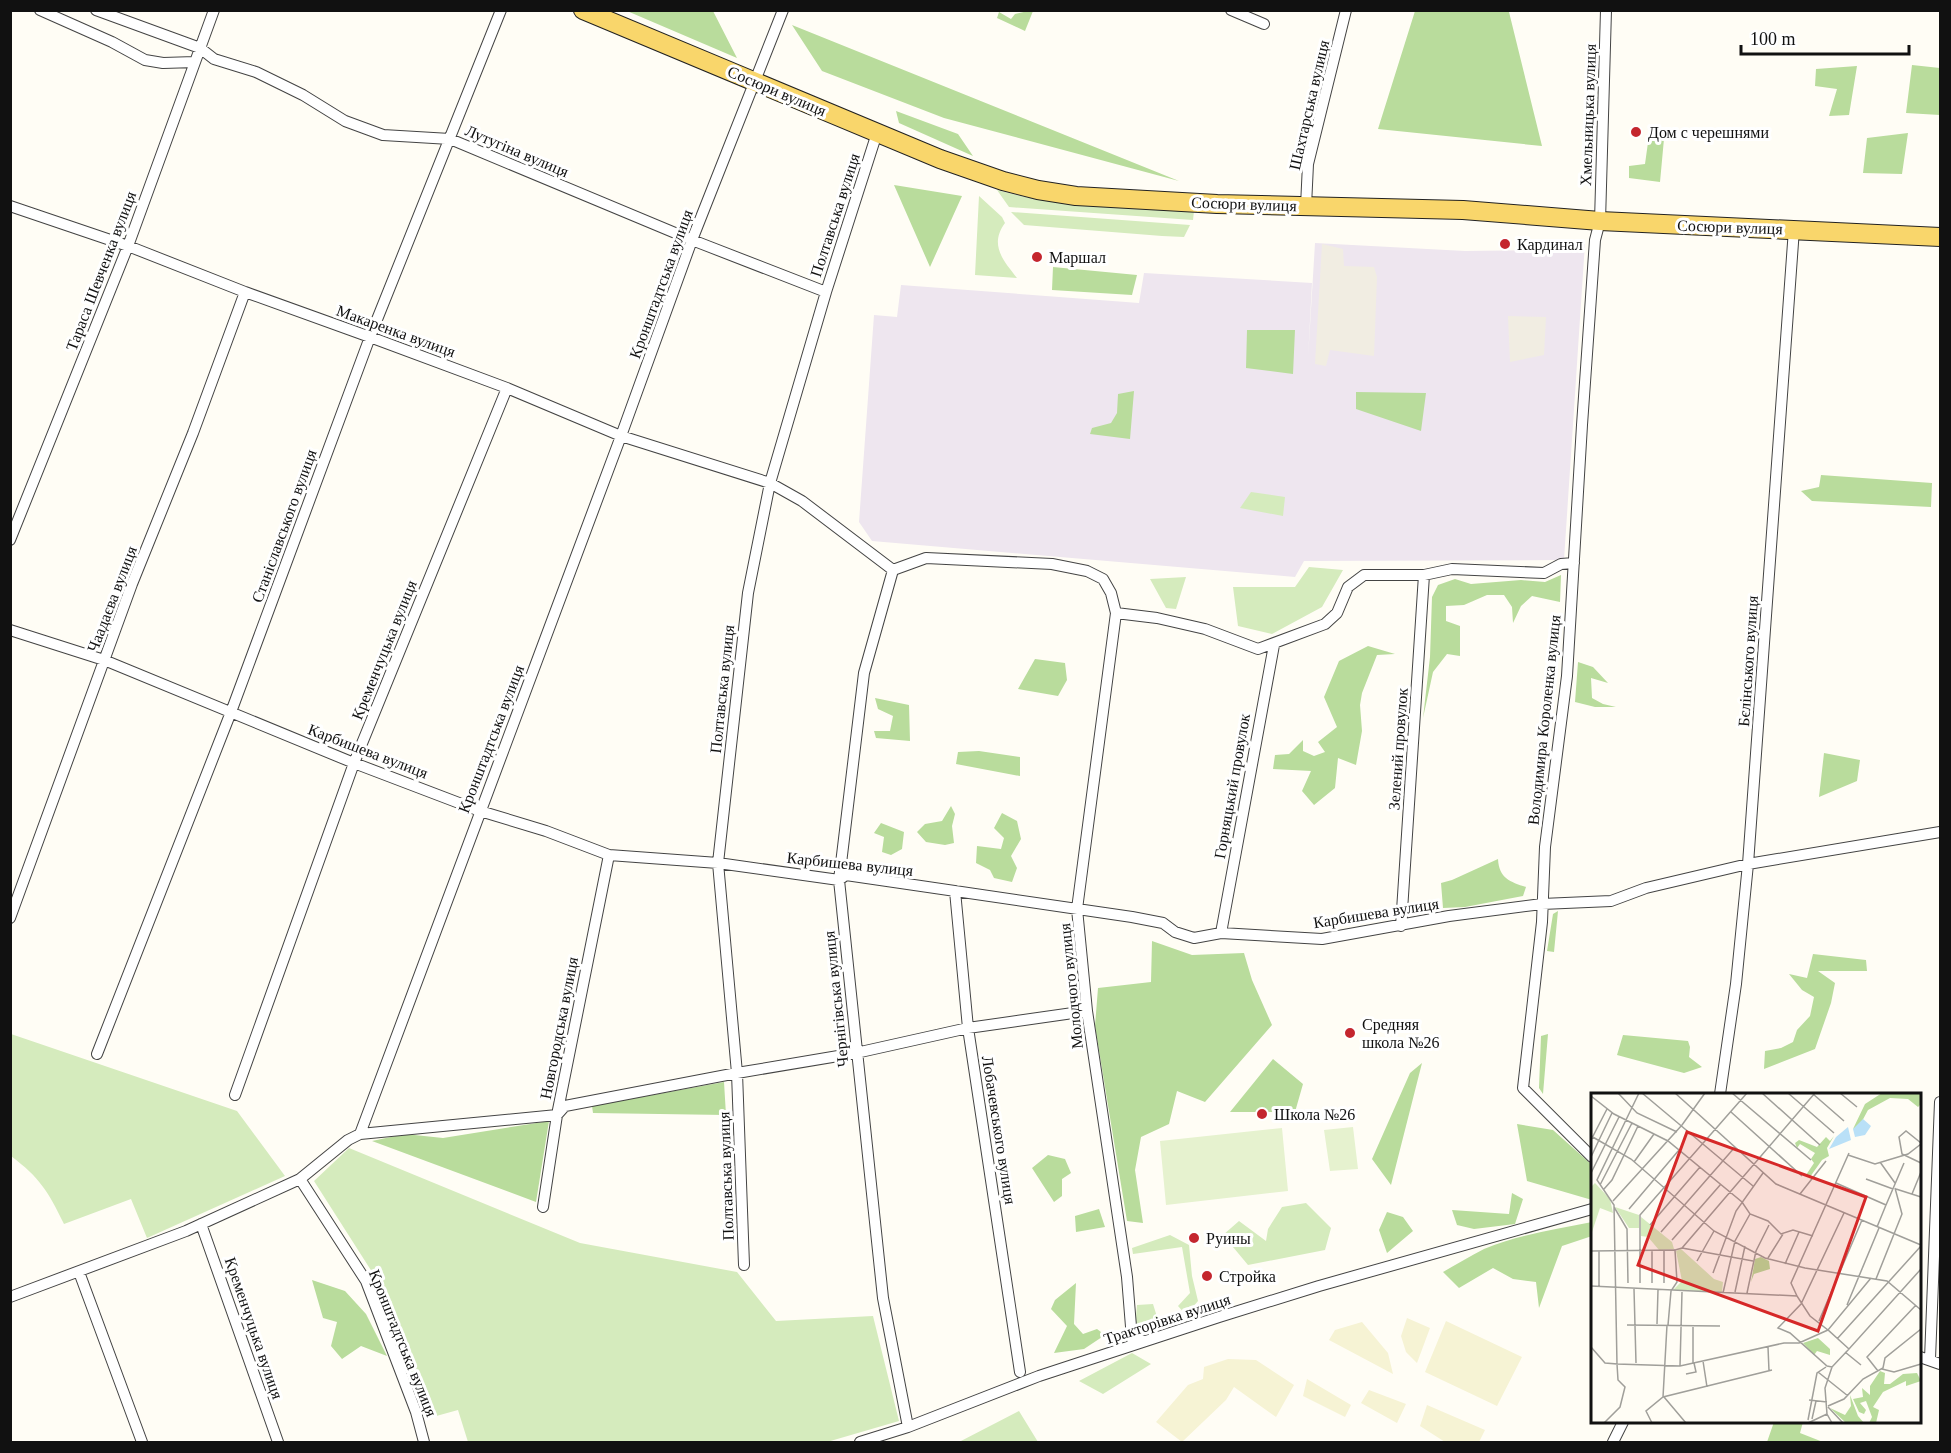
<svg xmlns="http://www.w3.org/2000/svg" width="1951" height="1453" font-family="Georgia,serif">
  <rect width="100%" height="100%" fill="#fffdf5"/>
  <path fill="#eee6ef" d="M1537 240 1585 243 1564 560 1304 561 1295 577 872 541 859 522 874 315 897 317 901 285 1139 303 1144 273 1312 283 1308 359 1315 243 1465 251 1536 250Z"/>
  <path fill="#f6f3d4" d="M1407 1318 1430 1328 1417 1363 1406 1352 1401 1336Z
    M1446 1321 1522 1357 1497 1406 1425 1372Z
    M1362 1322 1388 1353 1393 1374 1329 1340 1335 1330Z
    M1228 1359 1256 1360 1294 1385 1276 1417 1234 1387 1226 1400 1182 1442 1156 1422 1188 1385 1203 1379 1204 1367Z
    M1307 1379 1351 1405 1345 1417 1303 1396Z
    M1369 1390 1406 1404 1397 1423 1361 1403Z
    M1427 1405 1485 1430 1479 1442H1445L1420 1426Z"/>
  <path fill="#d5ebbd" d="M997 190C1060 208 1124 208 1189 209L1194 211 1193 220 1009 207Z
    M979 196 1002 217 1005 223C989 245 1003 260 1017 278L975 275Z
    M1011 212 1190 225 1184 237 1162 236 1024 225Z
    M1251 492 1285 497 1283 516 1240 508Z
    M1309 567 1343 570 1322 607 1272 634 1238 626 1233 587H1295Z
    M1186 577 1176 609 1166 608 1150 579Z
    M11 1034 237 1111 285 1176 147 1238 131 1199 64 1224C48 1191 40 1178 11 1156Z
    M349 1148 580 1243 737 1272 776 1321 873 1316 899 1421 827 1442H468L458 1410 429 1418 374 1275 314 1181Z
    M1306 1203 1331 1228 1325 1250 1248 1265 1223 1235 1239 1221 1266 1241 1268 1229 1282 1207Z
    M1170 1235 1189 1245 1192 1276 1198 1301 1186 1315 1178 1306 1190 1293 1182 1247 1133 1254 1132 1248Z
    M1153 1304 1158 1320 1147 1333 1135 1330 1137 1305Z
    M1132 1353 1151 1364 1103 1394 1079 1381Z
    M1019 1411 1038 1442H959Z"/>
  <path fill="#b9dc9c" d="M1502 10 1509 12 1542 146 1378 129 1415 11Z
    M627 11H713L737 58Z
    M1028 11H1033L1025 31 997 18 999 12 1011 19 1015 14Z
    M792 25 1179 181 944 118 822 71Z
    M1912 65 1940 68V115L1906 113Z
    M1857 66 1849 115 1829 116 1837 89 1815 86 1816 69Z
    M896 111 958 134 973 156 899 123Z
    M1650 128H1665L1660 182 1629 178V166L1645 164Z
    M1908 133 1902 174 1863 173 1867 138Z
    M894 185 962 196 930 267Z
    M1053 267 1137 275 1132 295 1052 290Z
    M1247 330H1295L1293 374 1246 368Z
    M1134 391 1130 439 1090 434 1092 428 1111 423 1117 413 1118 394Z
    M1356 392 1426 393 1421 431 1356 409Z
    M1821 475 1932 483 1931 507 1812 501 1801 491 1819 487Z
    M1561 575 1560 602 1532 596 1521 606 1513 623 1512 607 1504 595H1487L1464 605 1446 606V621L1460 626V656L1447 654 1433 672 1423 718 1430 657 1432 597 1438 585 1455 579 1471 584 1521 580 1545 582Z
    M1368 646 1395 654 1377 655 1362 693 1360 705 1362 731 1356 765 1338 758 1335 788 1314 805 1302 791 1311 771 1273 769 1275 755 1289 754 1303 740V751L1314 756 1325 752 1318 742 1337 727 1324 697 1339 661Z
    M1035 659 1065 663 1067 680 1058 696 1018 689Z
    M1578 662 1593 667 1608 683 1591 678 1592 698 1603 704 1616 707H1595L1575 702Z
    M875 698 909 705 910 741 876 738 874 731H890L893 716 878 709Z
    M979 751 1020 757V776L956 764 958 752Z
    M1824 753 1860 760 1857 781 1819 797Z
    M951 806 955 814 952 826 954 843 945 845 926 842 917 832 925 824 942 821Z
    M1002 813 1017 821 1021 839 1011 856 1017 868 1012 882 994 878 990 870 976 863 977 846 1001 849 1004 838 994 828Z
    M881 823 904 832 902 849 891 855 882 852 884 837 874 833Z
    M1498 859C1499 878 1510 882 1526 887L1523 896 1465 907 1443 908 1441 883 1452 880Z
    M1558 911 1554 952 1547 951 1553 914Z
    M1152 941 1192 955 1244 953 1252 980 1272 1025 1205 1102 1177 1091 1169 1124 1141 1137 1135 1170 1143 1223 1127 1221 1095 1026 1098 988 1151 982Z
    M1813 954 1866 960 1867 971H1818L1835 983 1831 1003 1815 1049 1764 1069 1765 1051 1781 1048 1793 1042 1797 1030 1810 1016 1814 997 1802 990 1789 974 1807 978Z
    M1548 1034 1543 1094 1539 1088 1541 1036Z
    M1623 1035 1688 1041 1690 1047 1689 1057 1702 1067 1684 1073 1617 1055Z
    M1273 1059 1303 1084 1295 1112H1230Z
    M1422 1063 1391 1185 1372 1159 1410 1073Z
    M724 1082 726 1115 593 1113 592 1106Z
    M549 1121 536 1202 372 1141 405 1134 443 1138Z
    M1517 1124 1553 1130 1592 1165V1200L1527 1181Z
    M1048 1155 1065 1159 1071 1173 1062 1179V1196L1054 1202 1032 1168Z
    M1512 1193 1523 1199 1515 1224 1474 1229 1457 1225 1452 1210 1509 1214Z
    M1099 1209 1105 1227 1076 1232 1075 1216Z
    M1387 1212 1403 1217 1413 1231 1387 1253 1379 1230Z
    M1592 1222V1236L1562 1246 1539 1308 1536 1282 1513 1279 1493 1268 1459 1288 1443 1272C1457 1264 1470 1256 1484 1249 1518 1235 1557 1229 1592 1222Z
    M312 1280 345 1291 366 1314 387 1356 361 1346 342 1359 331 1346 337 1322 323 1318Z
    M1076 1283 1074 1324 1083 1334 1097 1329 1105 1335 1084 1349 1054 1353 1067 1326 1051 1309 1055 1300Z
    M1774 1422H1803L1800 1433 1823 1442H1767Z"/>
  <path fill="#e6f2cf" d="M1353 1127 1358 1169 1330 1171 1324 1130Z
    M1282 1128 1288 1191 1166 1205 1160 1141Z"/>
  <path fill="#f1ede2" d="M1322 244 1343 249 1344 266 1374 267 1377 277 1374 356 1330 350 1326 366 1315 364Z
    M1508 316 1546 317 1544 355 1510 362Z"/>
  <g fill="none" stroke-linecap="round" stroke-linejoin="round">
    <defs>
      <path id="minor" d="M40 10 112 42 145 60 163 63 195 62
        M96 10 200 48 214 59 256 72 303 95 345 121 383 135 450 139 692 240 826 292
        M1231 10 1264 24
        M10 206 128 246 245 292 370 337 507 388 621 436 770 483 802 501 893 570
        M1306 206 1308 164 1346 10
        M10 540 128 246 214 10
        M893 570 864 673 839 880 883 1298 908 1427
        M893 570 926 558 1052 564 1087 571 1103 579 1111 593 1116 613 1157 618 1205 629 1258 649 1325 624 1337 613 1348 587 1364 575H1424L1452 569 1544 573 1561 564 1574 563
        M1116 613 1077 909 1087 1011 1127 1277 1132 1339 1145 1341
        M10 630 104 660 354 763 480 811 546 831 609 855 718 863 839 880 846 875 1132 917 1163 923 1175 932 1194 938 1221 933 1322 939 1449 916 1542 904 1611 901 1646 888 1748 864 1940 832
        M955 891 968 1028 1020 1372
        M10 918 132 584 193 433 245 292
        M1401 926 1424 575
        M1221 933 1274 645
        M97 1054 231 712 370 337 501 10
        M1720 1094 1736 984 1748 864 1794 229
        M235 1095 354 763 507 388
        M360 1134 557 1115 565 1106 737 1073 856 1053 968 1028 1087 1011
        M1592 1157 1523 1088 1542 922 1545 847 1567 676 1582 425 1595 240 1600 221 1606 10
        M543 1207 557 1115 609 855
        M201 1224 278 1442
        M744 1265 737 1073 718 863 748 593 770 483 826 292 877 133
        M79 1272 142 1442
        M10 1297 186 1231 300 1179
        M1920 1357 1940 1364
        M1930 1359 1940 1102
        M424 1442 416 1412 366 1281 300 1179 348 1140 360 1134 621 436 692 240 783 10
        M860 1442 908 1427 1039 1376 1219 1317 1319 1286 1592 1209
        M1613 1442 1623 1422"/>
      <path id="primary" d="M583 10 940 159 1003 181 1038 190 1076 196 1217 204 1463 210 1600 221 1940 237"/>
    </defs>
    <use href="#minor" stroke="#444" stroke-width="12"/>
    <use href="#primary" stroke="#222" stroke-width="20"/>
    <use href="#minor" stroke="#fff" stroke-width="10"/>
    <use href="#primary" stroke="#f9d66b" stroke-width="18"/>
  </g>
  <g fill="#c4262e" stroke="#fff" stroke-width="2">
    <circle cx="1636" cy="132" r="6"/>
    <circle cx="1505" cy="244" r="6"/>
    <circle cx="1037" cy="257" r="6"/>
    <circle cx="1350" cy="1033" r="6"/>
    <circle cx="1262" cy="1114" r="6"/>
    <circle cx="1194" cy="1238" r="6"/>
    <circle cx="1207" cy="1276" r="6"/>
  </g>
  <g text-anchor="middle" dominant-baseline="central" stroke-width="6" stroke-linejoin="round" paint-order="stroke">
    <g font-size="16" fill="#111" stroke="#fff">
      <text transform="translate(777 91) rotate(23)">Сосюри вулиця</text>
      <text transform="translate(1309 105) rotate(-77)">Шахтарська вулиця</text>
      <text transform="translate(1588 115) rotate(-88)">Хмельницька вулиця</text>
      <text transform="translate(517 151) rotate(23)">Лутугіна вулиця</text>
      <text transform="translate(1244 204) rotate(2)">Сосюри вулиця</text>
      <text transform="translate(835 215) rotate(-72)">Полтавська вулиця</text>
      <text transform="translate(1730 227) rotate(2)">Сосюри вулиця</text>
      <text transform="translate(101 271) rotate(-69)">Тараса Шевченка вулиця</text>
      <text transform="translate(661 284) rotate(-70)">Кронштадтська вулиця</text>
      <text transform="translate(396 331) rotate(20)">Макаренка вулиця</text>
      <text transform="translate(284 526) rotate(-70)">Станіславського вулиця</text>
      <text transform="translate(112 599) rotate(-69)">Чаадаєва вулиця</text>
      <text transform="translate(384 650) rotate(-68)">Кременчуцька вулиця</text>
      <text transform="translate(1748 661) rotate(-86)">Бєлінського вулиця</text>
      <text transform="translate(722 689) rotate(-84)">Полтавська вулиця</text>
      <text transform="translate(1544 720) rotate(-84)">Володимира Короленка вулиця</text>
      <text transform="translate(491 739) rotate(-69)">Кронштадтська вулиця</text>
      <text transform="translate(1398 749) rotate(-86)">Зелений провулок</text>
      <text transform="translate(368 751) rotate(21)">Карбишева вулиця</text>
      <text transform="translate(1232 786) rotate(-80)">Горняцький провулок</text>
      <text transform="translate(850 864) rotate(6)">Карбишева вулиця</text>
      <text transform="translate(1376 913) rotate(-9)">Карбишева вулиця</text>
      <text transform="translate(1071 986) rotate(-96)">Молодчого вулиця</text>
      <text transform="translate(836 999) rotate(-96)">Чернігівська вулиця</text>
      <text transform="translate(559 1028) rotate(-79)">Новгородська вулиця</text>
      <text transform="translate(999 1130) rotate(81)">Лобачевського вулиця</text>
      <text transform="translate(726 1176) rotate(-92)">Полтавська вулиця</text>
      <text transform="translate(1167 1319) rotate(-18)">Тракторівка вулиця</text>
      <text transform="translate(254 1328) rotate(71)">Кременчуцька вулиця</text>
      <text transform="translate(403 1343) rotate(68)">Кронштадтська вулиця</text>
    </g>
    <g font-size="16" fill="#111" stroke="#fff" text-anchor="start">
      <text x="1648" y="132">Дом с черешнями</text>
      <text x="1517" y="244">Кардинал</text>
      <text x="1049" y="257">Маршал</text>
      <text x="1362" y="1024">Средняя<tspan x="1362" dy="18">школа №26</tspan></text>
      <text x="1274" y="1114">Школа №26</text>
      <text x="1206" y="1238">Руины</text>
      <text x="1219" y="1276">Стройка</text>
    </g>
  </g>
  <g transform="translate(1591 1093)">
    <rect width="330" height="330" fill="#fffdf5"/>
    <path d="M4 90 19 106 22 120 9 115 0 142V94ZM24 114 48 122V135H38ZM50 124 81 149 83 156 68 157 57 144 50 143ZM90 156 123 186 132 189 131 199 82 197 91 188 85 158Z" fill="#d5ebbd"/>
    <path d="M291 0H330V11L327 14 317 6 299 5 277 17 269 32 262 36 274 11ZM243 43 236 55 238 63 231 67 219 84 215 82 223 70 220 66 224 60 209 51 206 55 204 50 208 47 226 54 235 44 239 48ZM170 164 178 168 179 176 163 181 160 189 164 166ZM227 245 239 256V262L226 258 223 262 212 250ZM289 278 294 280 293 291H299L312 281 326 280 330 288 315 293V288L292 299 282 314 288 317 285 330H278L281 324 275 308 269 310 275 317 273 321 268 319 262 306 272 304 271 295 279 302V293ZM259 302 267 323 273 330H255L239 315 254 322 260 313Z" fill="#b9dc9c"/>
    <path d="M272 26 280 33 274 42 264 44 262 36ZM257 34 260 47 238 56 245 44Z" fill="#b9e0f7"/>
    <path fill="none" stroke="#a09f9a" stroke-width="1.5" d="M27 0 46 20 86 39M48 0 6 87 23 112 26 271 89 273 193 250H208L237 237 258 256 330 176M51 0 162 93M84 0 185 91 330 152M141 0 220 67M171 0 229 52M197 0 243 40M249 0 266 14M222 1 253 28M0 3 23 21 77 48 151 109 159 121 177 128 190 141 202 137 222 143M140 19 211 83M0 43 40 66 123 138 174 165 214 175 296 188 330 217M0 47 16 16M8 47 21 20M330 50 315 38 308 44 311 61 330 70M257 62 284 71 317 61 330 51M0 64 8 47M43 69 63 41M289 69 304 90M0 80 28 24M275 86 302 96M245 90 295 112 286 134M9 92 41 30M13 96 21 87 47 33M305 96 330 104M209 101 235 68M321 101 330 79M22 108 91 32 114 0M295 112 313 70M23 114 36 136 37 190M38 116 88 57M253 120 210 211 187 235 199 240 236 273 241 274 258 256M59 132 109 74M70 139 144 54M81 147 130 91M91 155 162 168M0 158 84 157M8 158V193M61 158V190M177 165 192 141M106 168 123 138M194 171 208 139M122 180 145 118 172 80M285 186 311 121 304 95M49 190V122L156 0M73 190V158M0 193 206 203 219 223 237 237 280 185M43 196 45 270M144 199 154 153M132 200 144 148 159 121M156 200 165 158 178 132M206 203 200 190 258 60M256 212 288 135M228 228 271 127M66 231 67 197M36 232 129 233M77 232 80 198 86 189 84 157 91 155 224 0M246 246 330 153M0 254 14 270 26 271 27 287 34 294 29 314 13 330M177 254 178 278M254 259 270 272M112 268 116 294M102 270V234M89 273 91 199M241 274 234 295 236 321 241 330M291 276 303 279 330 271M287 278 276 264 325 212M227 279 257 303M95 281 105 279 103 270M72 304 76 232M73 304 95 330M218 307 236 309M237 313 253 306 272 286 292 275 294 265 330 236M237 314 252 330M221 326 225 308M217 327 226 280 235 274M61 330 55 318 72 304 181 277M217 330 236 321"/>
    <path fill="#d62828" fill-opacity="0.15" stroke="#d62828" stroke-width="3" d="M96 39 275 104 227 238 47 172Z"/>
    <rect width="330" height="330" fill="none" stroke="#111" stroke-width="3"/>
  </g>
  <rect width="1951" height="1453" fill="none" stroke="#111111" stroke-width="24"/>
  <path d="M1741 45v9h168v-9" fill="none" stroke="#111111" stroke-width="3"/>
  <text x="1750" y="45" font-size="18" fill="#111111" stroke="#ffffff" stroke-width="4.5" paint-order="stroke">100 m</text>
</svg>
